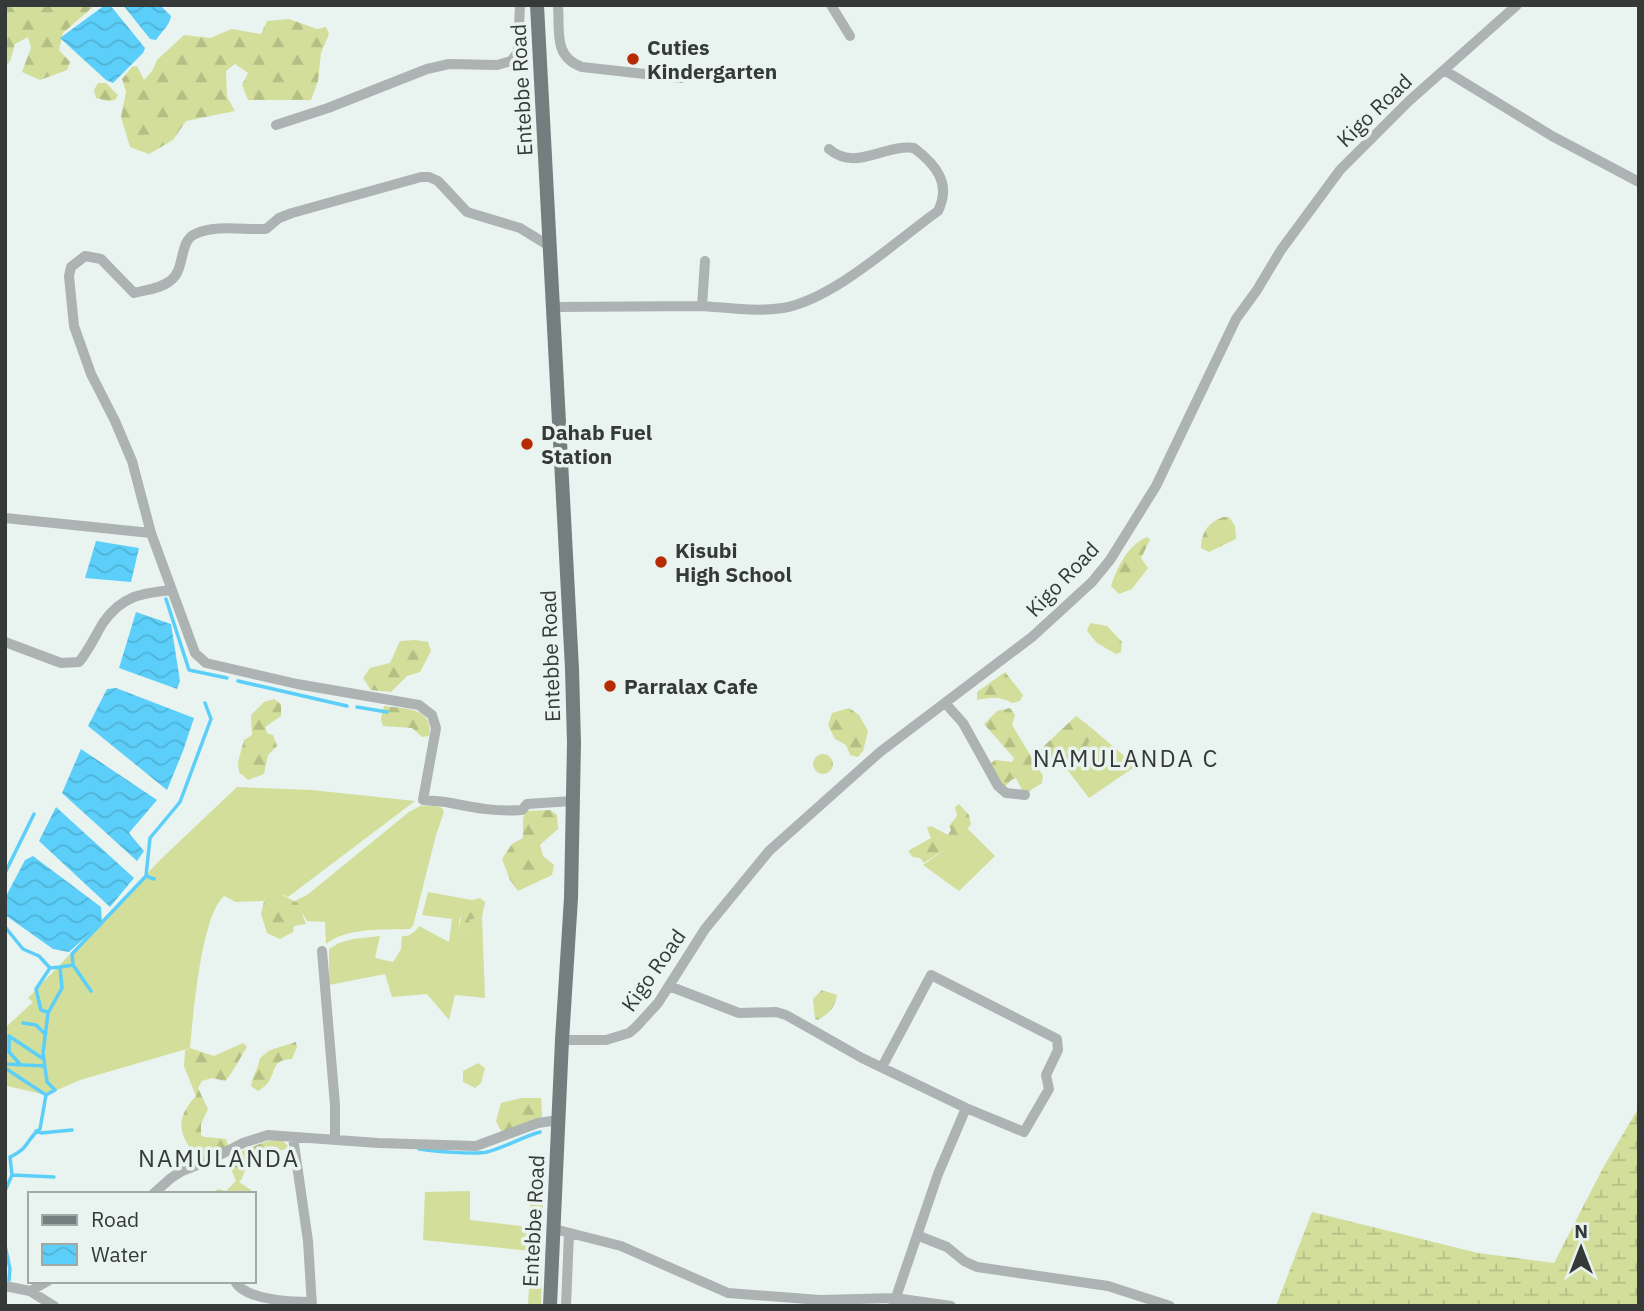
<svg xmlns="http://www.w3.org/2000/svg" width="1644" height="1311" font-family="'IBM Plex Sans',sans-serif">
  <defs>
    <pattern id="forest-firs" width="22" height="20" patternUnits="userSpaceOnUse" patternTransform="scale(1.75)"><rect width="22" height="20" fill="#d2de9a"/><path d="M5 1l3.5 6h-7zM16 11l3.5 6h-7z" fill="#b5bf85"/></pattern>
    <pattern id="wetland-marsh" width="20" height="14" patternUnits="userSpaceOnUse" patternTransform="scale(1.75)"><rect width="20" height="14" fill="#d2de9a"/><path d="M1 5h8M5 5V1M11 12h8M15 12V8" fill="none" stroke="#b5bf85"/></pattern>
    <pattern id="water-waves" width="16" height="10" patternUnits="userSpaceOnUse" patternTransform="scale(1.75)"><rect width="16" height="10" fill="#5bcff9"/><path d="M0 5q4-4 8 0t8 0" fill="none" stroke="#50b2d6"/></pattern>
  </defs>
  <rect width="100%" height="100%" fill="#e9f4f0"/>
  <path fill="#d2de9a" d="M1088 725 1136 766 1089 798 1062 763 1057 767 1041 750 1044 746 1053 759 1091 737Z
    M237 787 312 790 415 801 288 897 283 895 265 897 264 901 236 902 224 896C201 916 193 1016 190 1048L80 1080 46 1095 7 1086 5 1084V1028L33 1002 28 998 161 859Z
    M434 805 442 808 444 812 436 835 413 926 410 929C383 930 347 927 326 944L325 922 307 921 295 901 307 895 409 812 420 806Z
    M964 825 995 856 959 891 923 865 947 848Z
    M428 892 472 900 459 920 460 930 469 933V920L482 917 485 998 455 995 449 1020 427 994 392 997 385 974 329 985V949L339 943 353 939 380 936 375 958 393 962 401 949 402 936C409 937 415 932 419 926L449 942 452 919 422 915Z
    M470 1191V1220L530 1227V1195L543 1196 541 1306H528L531 1251 423 1240 425 1192Z"/>
  <path fill="url(#forest-firs)" d="M5 5H95L63 33 59 50 70 62 67 70 40 80 22 72 31 48 28 37 15 44 10 61 5 67Z
    M289 19 317 29 326 27 329 34 321 53 318 81 311 100H248L242 85 248 73 235 64 226 71 227 97 235 111 186 121 173 140 149 154 130 147 121 117 126 92 122 79 132 67 137 66 144 80 152 71 157 60 184 35 210 38 232 29 261 34 267 21Z
    M98 83H106L118 95 115 100 108 101 96 98 94 90Z
    M1223 517H1229L1235 526 1236 539 1209 552 1201 548C1202 531 1208 523 1223 517Z
    M1147 537 1150 540 1141 558 1148 568 1132 589 1119 594 1111 586C1118 566 1127 546 1147 537Z
    M1090 623 1107 626 1122 642 1121 652 1116 654 1097 643 1087 631Z
    M415 640 428 642 431 651 420 672 407 676 391 692 371 690 363 678 370 668 390 663 400 641Z
    M1005 672 1023 695 1020 701 1012 703C1000 696 991 697 977 700V692Z
    M274 699 281 704V716L265 727 267 733 273 735 277 746 268 755 264 774 248 780 239 772 238 762 244 740 252 735 251 715 264 702Z
    M384 706C406 709 434 707 429 736L422 737 412 728 383 726 381 719Z
    M849 708 859 715 868 731 863 751 858 757 850 755 846 745 835 739 828 725 832 713Z
    M1010 708 1015 715 1012 725 1043 776 1042 783 1028 792 1022 790 1016 778 1011 780 1004 788 989 765 995 760 1012 762 1014 758 984 724 997 711Z
    M1076 716 1088 725 1091 737 1084 753 1072 761 1053 759 1044 746Z
    M813 764a10 10 0 1 1 20 0a10 10 0 1 1-20 0Z
    M1099 756 1111 761 1119 758 1124 763 1122 771 1102 779 1087 772 1086 758Z
    M959 804 969 815 971 824 954 848 942 851 924 863 920 858 913 857 908 851 931 838 927 828 931 826 948 835 951 830 949 826 957 816 955 807Z
    M550 810 557 815 558 829 540 845 543 856 554 865 552 875 518 891 510 880 502 859 512 844 523 838V818L526 811Z
    M276 892 298 903 306 924 294 926 293 932 280 939 267 933 261 914 265 897Z
    M480 898 485 902 482 917 469 920 471 927 469 933 460 930C459 917 464 910 472 900Z
    M822 990 837 995C835 1008 829 1013 818 1020L815 1019 813 999Z
    M296 1042 297 1047 292 1059C271 1060 277 1070 268 1083 266 1086 262 1088 258 1091L251 1086C252 1076 258 1070 260 1058L270 1050Z
    M243 1043 247 1047C239 1059 235 1070 225 1081L212 1078 202 1081 198 1088 208 1109 201 1124V1135L204 1137 226 1139 228 1146 202 1162C180 1139 172 1121 196 1096L184 1066 185 1050 190 1048 214 1056Z
    M478 1063 485 1068 481 1083 475 1088 463 1082V1071Z
    M521 1098H541L542 1115 538 1125 503 1135 496 1121 501 1103Z
    M279 1137 288 1146 284 1150C257 1152 251 1156 241 1180L239 1182 251 1190 252 1194H212L218 1189 226 1191 236 1181 228 1161 246 1149Z"/>
  <path fill="url(#wetland-marsh)" d="M1639 1107V1306H1276L1312 1212 1478 1253 1554 1263 1603 1168Z"/>
  <path fill="url(#water-waves)" d="M105 5H110L145 48 143 53 113 83 106 80 60 38Z
    M123 5H160L171 16C170 25 161 32 156 40L150 39Z
    M96 541 139 548 131 582 85 578Z
    M136 612 171 624 180 681 177 689 119 668Z
    M116 688 194 718 183 751 167 790 88 726 107 689Z
    M81 749 157 800 129 833 144 851 137 861 62 793Z
    M56 807 134 878 110 907 39 841Z
    M33 856 101 907 102 922 69 952 53 949 5 915V898L25 860Z"/>
  <g fill="none" stroke-linecap="round" stroke-linejoin="round">
    <path stroke="#5bcff9" stroke-width="3.5" d="M166 599 189 670 227 678
      M238 681 347 706
      M357 707 387 712
      M5 873 34 814
      M146 876 150 838 180 802 211 719 205 703
      M5 927 23 949 39 956 50 968 60 967 62 988 48 1013 43 1053 47 1082 55 1090 46 1095 40 1129C26 1139 31 1147 10 1157L12 1175 5 1191
      M73 965 91 991
      M60 967 73 965 72 954 146 876 154 879
      M47 1012 41 1010 36 989 50 968
      M23 1023 36 1025 45 1034
      M9 1036 42 1058
      M9 1036V1052L20 1064
      M5 1064 44 1066
      M5 1068 46 1095
      M36 1131 41 1133 72 1130
      M419 1149C433 1151 474 1155 487 1152 506 1147 522 1137 540 1132
      M12 1175 54 1177
      M5 1245 10 1269 9 1280"/>
    <path stroke="#adb2b2" stroke-width="10" d="M558 5C560 31 553 57 582 67L681 78
      M831 5 850 36
      M1444 70 1552 136 1639 182
      M276 125 328 108 427 69 449 64 497 65 511 61 518 52 520 5
      M705 261 702 306C729 308 757 312 783 308 834 299 896 241 938 211 952 183 935 164 914 148 883 144 856 172 829 149
      M554 307 702 306
      M5 518 151 533 195 653 206 663 297 684 419 705 432 715 436 728 423 800C433 801 442 801 451 803 475 808 497 812 522 810L527 804 572 801
      M151 533 132 461 115 421 91 374 74 326 69 276 71 267 85 256 101 259 134 293C145 290 160 289 170 281 186 270 178 242 195 234 215 224 244 230 266 229L279 218 292 213 421 177H429L438 181 467 212 520 228 551 247
      M5 642 61 663 79 662C89 650 95 636 103 623 121 596 142 593 172 590
      M945 703 963 723 998 786 1006 793 1025 795
      M322 951 335 1105V1140
      M669 986 739 1013 776 1012 786 1015 862 1058 966 1108 938 1174 893 1306
      M562 1040H606L629 1033 636 1027 658 1003 705 929 769 851 880 752 1032 637 1092 582 1110 560 1156 486 1236 319 1257 290 1281 250 1340 170 1409 101 1517 5
      M882 1067 931 975 1057 1039 1058 1050 1046 1075 1049 1089 1024 1132 966 1108
      M293 1137 308 1241 312 1306
      M153 1194 171 1178 182 1171 210 1160 243 1143 268 1135 378 1143 476 1146 538 1123 559 1120
      M554 1229 621 1246 728 1293 820 1300 895 1298 951 1306
      M919 1236 947 1247 964 1261 977 1267 1108 1286 1170 1306
      M235 1281C244 1300 292 1302 311 1302
      M5 1286 30 1291 54 1306
      M30 1291 48 1281
      M566 1306 569 1233"/>
    <path stroke="#757e7e" stroke-width="14" d="M537 5 572 669 574 743 571 898 562 1040 550 1306"/>
  </g>
  <g fill="#b62b02" stroke="#e9f4f0" stroke-width="2.5">
    <circle cx="633" cy="59" r="7"/>
    <circle cx="527" cy="444" r="7"/>
    <circle cx="661" cy="562" r="7"/>
    <circle cx="610" cy="686" r="7"/>
  </g>
  <g text-anchor="middle" dominant-baseline="central" stroke-width="7" stroke-linejoin="round" paint-order="stroke">
    <g font-size="21" font-weight="bold" fill="#353937" stroke="#e9f4f0" text-anchor="start">
      <text x="647" y="47">Cuties<tspan x="647" dy="24">Kindergarten</tspan></text>
      <text x="541" y="432">Dahab Fuel<tspan x="541" dy="24">Station</tspan></text>
      <text x="675" y="550">Kisubi<tspan x="675" dy="24">High School</tspan></text>
      <text x="624" y="686">Parralax Cafe</text>
    </g>
    <g font-size="21" fill="#353937" stroke="#e9f4f0">
      <text transform="translate(521 90) rotate(-93)">Entebbe Road</text>
      <text transform="translate(1374 110) rotate(-44)">Kigo Road</text>
      <text transform="translate(1062 579) rotate(-46)">Kigo Road</text>
      <text transform="translate(550 656) rotate(-92)">Entebbe Road</text>
      <text transform="translate(653 970) rotate(-55)">Kigo Road</text>
      <text transform="translate(533 1221) rotate(-87)">Entebbe Road</text>
    </g>
    <g font-size="24" letter-spacing="2" fill="#353937" stroke="#e9f4f0">
      <text x="1126" y="758">NAMULANDA C</text>
      <text x="219" y="1158">NAMULANDA</text>
    </g>
  </g>
  <rect width="1644" height="1311" fill="none" stroke="#353937" stroke-width="14"/>
  <rect x="28" y="1192" width="228" height="91" fill="#e9f4f0" stroke="#a1a9a6" stroke-width="2"/>
  <rect x="42" y="1215" width="35" height="10" fill="#757e7e" stroke="#a1a9a6" stroke-width="2"/>
  <text x="91" y="1227" font-size="21" fill="#353937">Road</text>
  <rect x="42" y="1244" width="35" height="21" fill="url(#water-waves)" stroke="#a1a9a6" stroke-width="2"/>
  <text x="91" y="1262" font-size="21" fill="#353937">Water</text>
  <g transform="translate(1581 1248)" stroke="#e9f4f0" stroke-width="5" paint-order="stroke">
  <path d="M0-5L12 26L0 18L-12 26Z" fill="#353937"/>
  <text y="-10" font-size="19" font-weight="bold" text-anchor="middle" fill="#353937">N</text>
  </g>
</svg>
